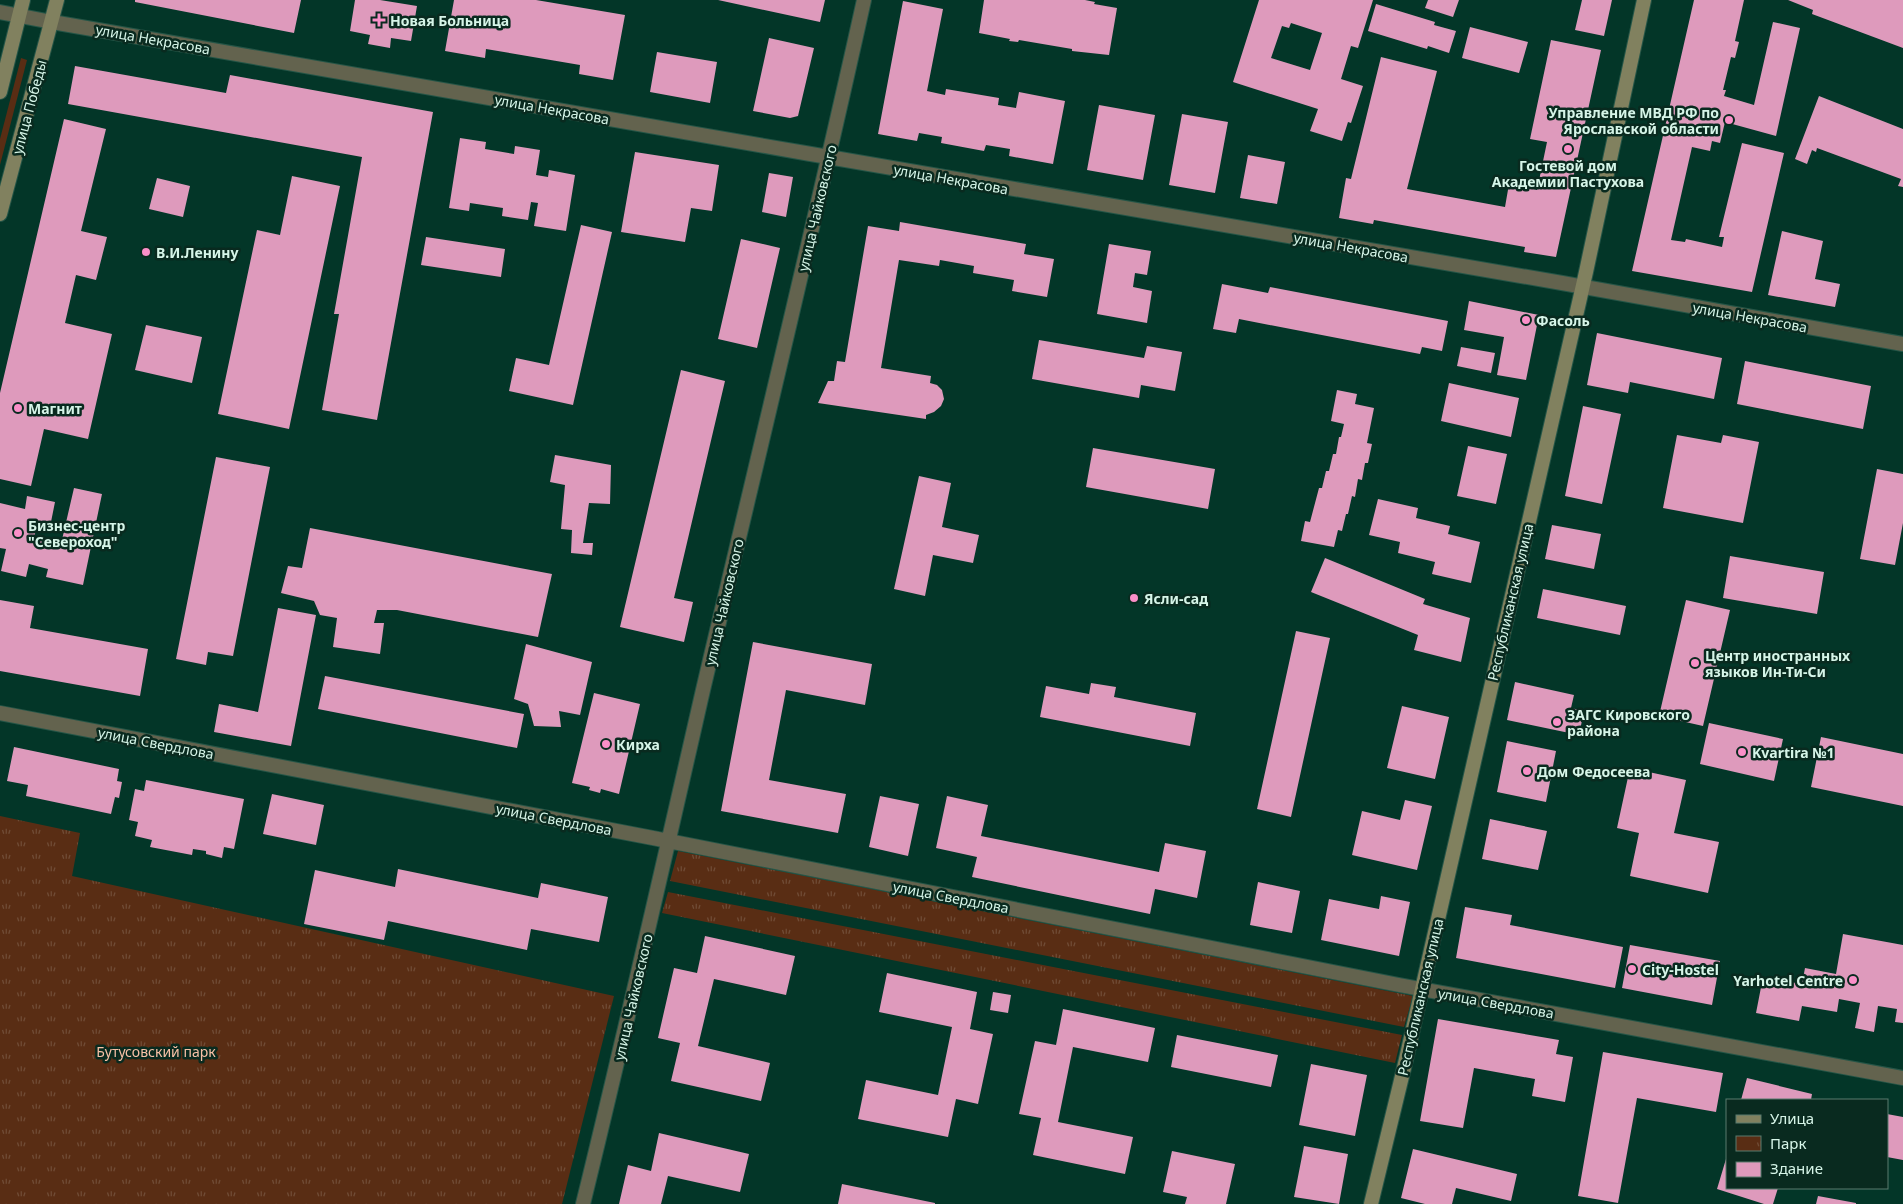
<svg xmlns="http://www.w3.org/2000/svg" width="1903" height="1204" font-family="'Noto Sans',sans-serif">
  <defs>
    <pattern id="park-tufts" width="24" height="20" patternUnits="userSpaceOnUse" patternTransform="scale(1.25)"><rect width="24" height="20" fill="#592d14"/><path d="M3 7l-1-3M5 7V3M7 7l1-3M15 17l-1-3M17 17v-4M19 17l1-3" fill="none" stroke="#704c36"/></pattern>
  </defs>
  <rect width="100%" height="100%" fill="#033628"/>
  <path fill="#592d14" d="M21 58 27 60 0 165V139Z"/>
  <path fill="url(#park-tufts)" d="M0 816 80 833 72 876 614 996 562 1204H0Z
    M678 851 1413 996 1404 1027 670 881Z
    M668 892 1402 1035 1395 1063 662 913Z"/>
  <path fill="#de9abc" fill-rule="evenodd" d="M135 0H301L294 33 135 2Z
    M355 0H380L417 6 411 41 391 38 390 48 368 44 370 35 350 31Z
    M454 0H536L625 15 613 80 579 74 580 65 486 49 485 58 445 51Z
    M718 0H825L820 22Z
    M984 0H1085L1095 2 1094 4 1117 8 1109 55 1072 51V49L1019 40 1018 42 1009 41 1010 39 979 33Z
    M1259 0H1373L1358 48 1351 46 1341 79 1363 86 1351 123 1348 122 1342 141 1310 131 1318 109 1233 82ZM1291 23 1322 33 1310 70 1271 58 1282 26 1289 28Z
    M1428 0H1459L1453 17 1425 8Z
    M1582 0H1612L1604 36 1575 30Z
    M1694 0H1744L1735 41 1739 42 1735 58 1731 57 1723 90H1726L1724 96 1754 105 1773 22 1800 28 1776 136 1725 122 1720 143 1712 141 1710 151 1692 147 1671 240 1685 242 1686 239 1722 247 1724 237H1719L1742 143 1784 153 1752 292 1632 271Z
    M1788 0H1903V48L1812 14 1813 10Z
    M903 1 943 9 927 91 945 95 946 89 999 98 998 105 1016 108 1019 92 1065 101 1053 164 1009 156 1010 149 986 145 984 151 941 143 942 137 919 133 917 141 878 134Z
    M1376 4 1435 22 1434 25 1456 31 1449 53 1428 46 1427 49 1368 31Z
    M1470 27 1528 42 1519 73 1462 58Z
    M769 38 814 48 798 116 790 118 753 111Z
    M1551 40 1601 50 1556 257 1524 252 1525 247 1374 220 1373 224 1339 218 1346 178 1351 179 1381 57 1437 71 1407 189 1505 207 1509 184 1537 190 1547 142 1530 139Z
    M657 52 717 62 710 103 650 92Z
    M75 66 226 93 230 75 433 112 377 420 322 410 339 314H334L362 157 68 104Z
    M1819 96 1903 129V187L1898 186 1901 179 1817 148 1816 152 1812 150 1807 164 1795 159Z
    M1099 105 1155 115 1143 180 1087 170Z
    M1182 114 1228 122 1215 193 1169 185Z
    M64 119 106 129 81 231 107 237 96 280 76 275 65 323 112 334 88 439 44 429 31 486 0 479V393Z
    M460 138 486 142 485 149 514 154 515 146 540 150 536 175 548 177 549 170 575 175 566 231 534 226 538 203 531 202 528 220 502 216 503 208 470 203 469 211 449 208Z
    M635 152 719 165 712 211 691 208 685 242 621 232Z
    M1248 155 1285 162 1277 204 1240 198Z
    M769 173 793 177 786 217 762 212Z
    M292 176 340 186 289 429 218 414 257 230 280 235Z
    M157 178 190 186 183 217 149 209Z
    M900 222 1026 244 1024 254 1054 259 1047 297 1012 291 1014 280 973 273 974 266 940 260 939 266 899 260 881 368 931 376 930 383 937 385 942 390 944 399 941 406 934 412 926 415V419L818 403 828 381H834L837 361 845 362 868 226 899 231Z
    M581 225 612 232 573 405 509 391 516 358 549 365Z
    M1782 231 1823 241 1815 279 1840 284 1835 307 1768 295Z
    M426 237 505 249 501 277 421 265Z
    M741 239 780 248 757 348 718 339Z
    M1109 244 1151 251 1147 275 1135 273 1133 287 1152 291 1147 323 1097 314Z
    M1222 284 1268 293 1270 287 1448 321 1442 351 1422 347 1420 354 1239 319 1236 333 1213 329Z
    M1469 301 1539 315 1526 380 1497 375 1504 337 1464 330Z
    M146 325 202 337 192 383 135 370Z
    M1597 333 1722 358 1714 399 1630 382 1628 393 1587 385Z
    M1039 340 1144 358 1147 346 1182 352 1175 391 1141 385 1139 398 1032 379Z
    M1461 347 1495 353 1491 373 1457 366Z
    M1745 361 1871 386 1863 429 1737 404Z
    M681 370 725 381 674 598 693 602 684 642 620 627Z
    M1449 383 1519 398 1511 437 1441 421Z
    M1337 390 1357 394 1355 404 1374 408 1367 443 1372 444 1368 463H1365L1362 480 1358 479 1355 497 1352 496 1348 514H1346L1342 531 1338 530 1334 547 1301 541 1305 521 1310 522 1319 488H1322L1326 471H1329L1333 454H1336L1339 437H1341L1344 424 1331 421Z
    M1583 406 1621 414 1602 504 1565 496Z
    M1677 435 1721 443 1723 435 1759 442 1743 523 1663 508Z
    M1468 446 1507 454 1496 504 1457 496Z
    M1093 448 1215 469 1208 509 1086 487Z
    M555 455 611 465 610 504 589 503 583 543H593L592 555 571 553 572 530 561 529 565 485 550 482Z
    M216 457 270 467 233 656 208 652 206 665 176 659Z
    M1877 469 1903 474V523L1895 565 1860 559Z
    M919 476 951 483 942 527 979 535 973 563 933 555 925 596 894 589Z
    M74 488 102 494 83 585 46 577 48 569 29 564 26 577 1 571 6 549 0 548V503L25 509 27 496 55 502 50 527 37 525 34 538 61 544Z
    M1378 499 1418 508 1416 518 1450 526 1448 534 1480 542 1471 583 1432 574 1435 562 1398 553 1400 542 1369 535Z
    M1552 525 1601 534 1594 569 1545 559Z
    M310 528 552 574 538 637 397 610H377L374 623H384L380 654 333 647 337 618 320 615 314 601 281 593 288 566 302 568Z
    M1730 556 1824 572 1817 614 1723 598Z
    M1325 558 1425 599 1423 604 1470 618 1461 662 1414 650 1418 635 1311 592Z
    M1543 589 1626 606 1620 635 1537 618Z
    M0 600 34 606 30 628 148 649 140 696 0 671Z
    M1686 600 1730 610 1703 726 1659 716Z
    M278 608 316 615 291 746 214 732 219 704 258 712Z
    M1296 631 1330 638 1291 817 1257 809Z
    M753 642 872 664 865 705 786 690 769 780 846 794 838 833 721 811Z
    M526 644 592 662 580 715 559 711 561 727 534 726 528 704 514 699Z
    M325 676 524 714 517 748 318 709Z
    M1515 682 1574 695 1571 708 1584 711 1579 735 1507 720Z
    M1091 683 1116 687 1114 697 1196 713 1190 746 1040 717 1046 686 1089 694Z
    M594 693 640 704 619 794 601 789 600 793 589 790 590 787 572 783Z
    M1402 706 1449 717 1435 779 1387 768Z
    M1709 723 1783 739 1774 781 1700 764Z
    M1821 737 1903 754V806L1811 787Z
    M1507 741 1556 751 1546 802 1497 792Z
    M14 747 119 769 117 781 122 782 119 798 115 797 111 814 26 796 28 785 7 781Z
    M1630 768 1686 780 1674 833 1719 842 1708 893 1630 876 1639 833 1617 828Z
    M146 780 244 799 234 849 224 847 222 858 206 854V851L193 849 192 855 150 847 152 840 135 836 138 822 129 820 135 789 144 791Z
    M272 794 324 805 316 845 263 834Z
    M880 796 919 804 908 856 869 847Z
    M947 796 988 805 981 836 1159 872 1165 843 1206 851 1197 898 1155 889 1150 914 972 877 977 857 936 848Z
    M1405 800 1432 806 1417 870 1352 855 1362 811 1400 820Z
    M1490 819 1547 831 1538 870 1482 859Z
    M398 869 538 898 541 883 608 897 599 942 531 929 527 950 388 921 384 940 304 924 315 870 395 887Z
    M1258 882 1300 891 1292 933 1250 925Z
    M1381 896 1410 902 1399 956 1321 940 1329 899 1379 909Z
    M1465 907 1512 915 1510 925 1623 947 1615 988 1456 958Z
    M1843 934 1903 945V1023L1895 1022 1897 1009 1878 1006 1874 1032 1855 1028 1860 1003 1839 999 1837 1012 1802 1006 1799 1021 1756 1013 1763 977 1802 984 1805 968 1836 974Z
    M705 936 795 956 786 995 714 979 698 1046 770 1063 761 1101 671 1081 680 1043 658 1038 674 968 697 973Z
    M1630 945 1720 961 1712 1005 1622 988Z
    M887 973 977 992 970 1029 993 1034 978 1104 956 1099 948 1137 858 1119 866 1080 938 1095 952 1027 879 1012Z
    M993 992 1011 995 1008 1013 990 1010Z
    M1063 1009 1155 1028 1148 1062 1073 1047 1058 1122 1133 1137 1125 1174 1033 1155 1041 1118 1019 1114 1035 1041 1056 1045Z
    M1438 1019 1559 1040 1556 1054 1573 1057 1565 1102 1532 1096 1535 1079 1474 1068 1463 1128 1420 1121Z
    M1177 1035 1278 1055 1271 1087 1171 1067Z
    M1603 1052 1723 1073 1716 1112 1637 1098 1618 1203 1578 1196Z
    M1311 1064 1367 1075 1355 1136 1299 1125Z
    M1747 1078 1812 1094 1811 1100H1741Z
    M1887 1114 1903 1117V1160L1887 1157Z
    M659 1133 749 1154 740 1192 668 1176 661 1204H619L628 1165 651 1171Z
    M1304 1146 1348 1154 1339 1204 1294 1197Z
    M1413 1149 1517 1174 1511 1201 1456 1188 1452 1204H1425L1401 1198Z
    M1172 1151 1235 1164 1226 1204H1185L1187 1197 1163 1192Z
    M1726 1159 1727 1188H1778L1773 1204H1764L1717 1189Z
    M842 1184 935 1203V1204H838Z
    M1818 1196 1856 1203V1204H1816Z"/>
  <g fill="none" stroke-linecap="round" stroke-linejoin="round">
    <defs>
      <path id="minor" d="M52 22 805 153 1562 283 1903 344
        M0 713 653 838 1399 985 1903 1078
        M583 1204C625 1033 664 861 703 690 757 460 813 231 864 0"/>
      <path id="tertiary" d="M0 12 52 22"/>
      <path id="secondary" d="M0 92 23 0
        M0 214 57 0
        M1371 1204 1404 1068 1586 272 1644 0"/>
    </defs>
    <use href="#minor" stroke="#255547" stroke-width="16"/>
    <use href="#tertiary" stroke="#255547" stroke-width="16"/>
    <use href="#secondary" stroke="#255547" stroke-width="16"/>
    <use href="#minor" stroke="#63634e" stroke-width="14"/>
    <use href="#tertiary" stroke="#63634e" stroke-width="14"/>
    <use href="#secondary" stroke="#81815f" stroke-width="14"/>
  </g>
  <g fill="#fa8fc8" stroke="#092a1f" stroke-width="2">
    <path d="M376.5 12.5h5v5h5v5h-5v5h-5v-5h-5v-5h5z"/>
    <circle cx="1729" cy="120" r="5"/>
    <circle cx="1568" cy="149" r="5"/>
    <circle cx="146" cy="252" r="5"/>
    <circle cx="1526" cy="320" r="5"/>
    <circle cx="18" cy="408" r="5"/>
    <circle cx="18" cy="533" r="5"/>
    <circle cx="1134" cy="598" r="5"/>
    <circle cx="1695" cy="663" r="5"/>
    <circle cx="1557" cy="722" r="5"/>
    <circle cx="606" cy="744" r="5"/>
    <circle cx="1742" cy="752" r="5"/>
    <circle cx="1527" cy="771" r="5"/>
    <circle cx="1632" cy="969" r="5"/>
    <circle cx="1853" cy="980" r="5"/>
  </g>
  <g text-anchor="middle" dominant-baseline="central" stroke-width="5" stroke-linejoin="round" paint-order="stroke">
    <g font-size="14" font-weight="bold" fill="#d6f5e8" stroke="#092a1f" text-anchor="start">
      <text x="390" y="20">Новая Больница</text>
      <text x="1719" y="112" text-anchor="end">Управление МВД РФ по<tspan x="1719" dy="16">Ярославской области</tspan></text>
      <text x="1568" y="165" text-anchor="middle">Гостевой дом<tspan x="1568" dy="16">Академии Пастухова</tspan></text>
      <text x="156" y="252">В.И.Ленину</text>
      <text x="1536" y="320">Фасоль</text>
      <text x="28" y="408">Магнит</text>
      <text x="28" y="525">Бизнес-центр<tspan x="28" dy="16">"Североход"</tspan></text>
      <text x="1144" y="598">Ясли-сад</text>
      <text x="1705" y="655">Центр иностранных<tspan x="1705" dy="16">языков Ин-Ти-Си</tspan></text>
      <text x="1567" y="714">ЗАГС Кировского<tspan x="1567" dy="16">района</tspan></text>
      <text x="616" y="744">Кирха</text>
      <text x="1752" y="752">Kvartira №1</text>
      <text x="1537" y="771">Дом Федосеева</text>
      <text x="1642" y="969">City-Hostel</text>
      <text x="1843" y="980" text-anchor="end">Yarhotel Centre</text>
    </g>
    <g font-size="14" fill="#d6f5e8" stroke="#092a1f">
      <text transform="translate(153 39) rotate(10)">улица Некрасова</text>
      <text transform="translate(29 107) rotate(-75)">улица Победы</text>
      <text transform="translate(552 109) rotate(10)">улица Некрасова</text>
      <text transform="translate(951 179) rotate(10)">улица Некрасова</text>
      <text transform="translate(817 208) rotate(-77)">улица Чайковского</text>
      <text transform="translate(1351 247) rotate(10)">улица Некрасова</text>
      <text transform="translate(1750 317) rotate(10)">улица Некрасова</text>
      <text transform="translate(724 602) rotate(-77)">улица Чайковского</text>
      <text transform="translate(1510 602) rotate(-77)">Республиканская улица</text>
      <text transform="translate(156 743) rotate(11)">улица Свердлова</text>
      <text transform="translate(554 819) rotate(11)">улица Свердлова</text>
      <text transform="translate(951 897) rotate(11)">улица Свердлова</text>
      <text transform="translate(633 997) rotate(-77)">улица Чайковского</text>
      <text transform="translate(1420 997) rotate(-77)">Республиканская улица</text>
      <text transform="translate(1496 1003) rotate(10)">улица Свердлова</text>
    </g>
    <g font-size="14" fill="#f8c1a6" stroke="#092a1f">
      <text x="156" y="1051">Бутусовский парк</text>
    </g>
  </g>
  <rect x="1726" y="1099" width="162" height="90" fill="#092a1f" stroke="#5b7b6f"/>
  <rect x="1736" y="1115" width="25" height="8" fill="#81815f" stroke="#5b7b6f"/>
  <text x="1770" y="1124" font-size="15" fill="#d6f5e8">Улица</text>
  <rect x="1736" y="1136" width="25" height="15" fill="url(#park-tufts)" stroke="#5b7b6f"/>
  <text x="1770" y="1149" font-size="15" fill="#d6f5e8">Парк</text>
  <rect x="1736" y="1162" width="25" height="15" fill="#de9abc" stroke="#5b7b6f"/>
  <text x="1770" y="1174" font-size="15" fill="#d6f5e8">Здание</text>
</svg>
